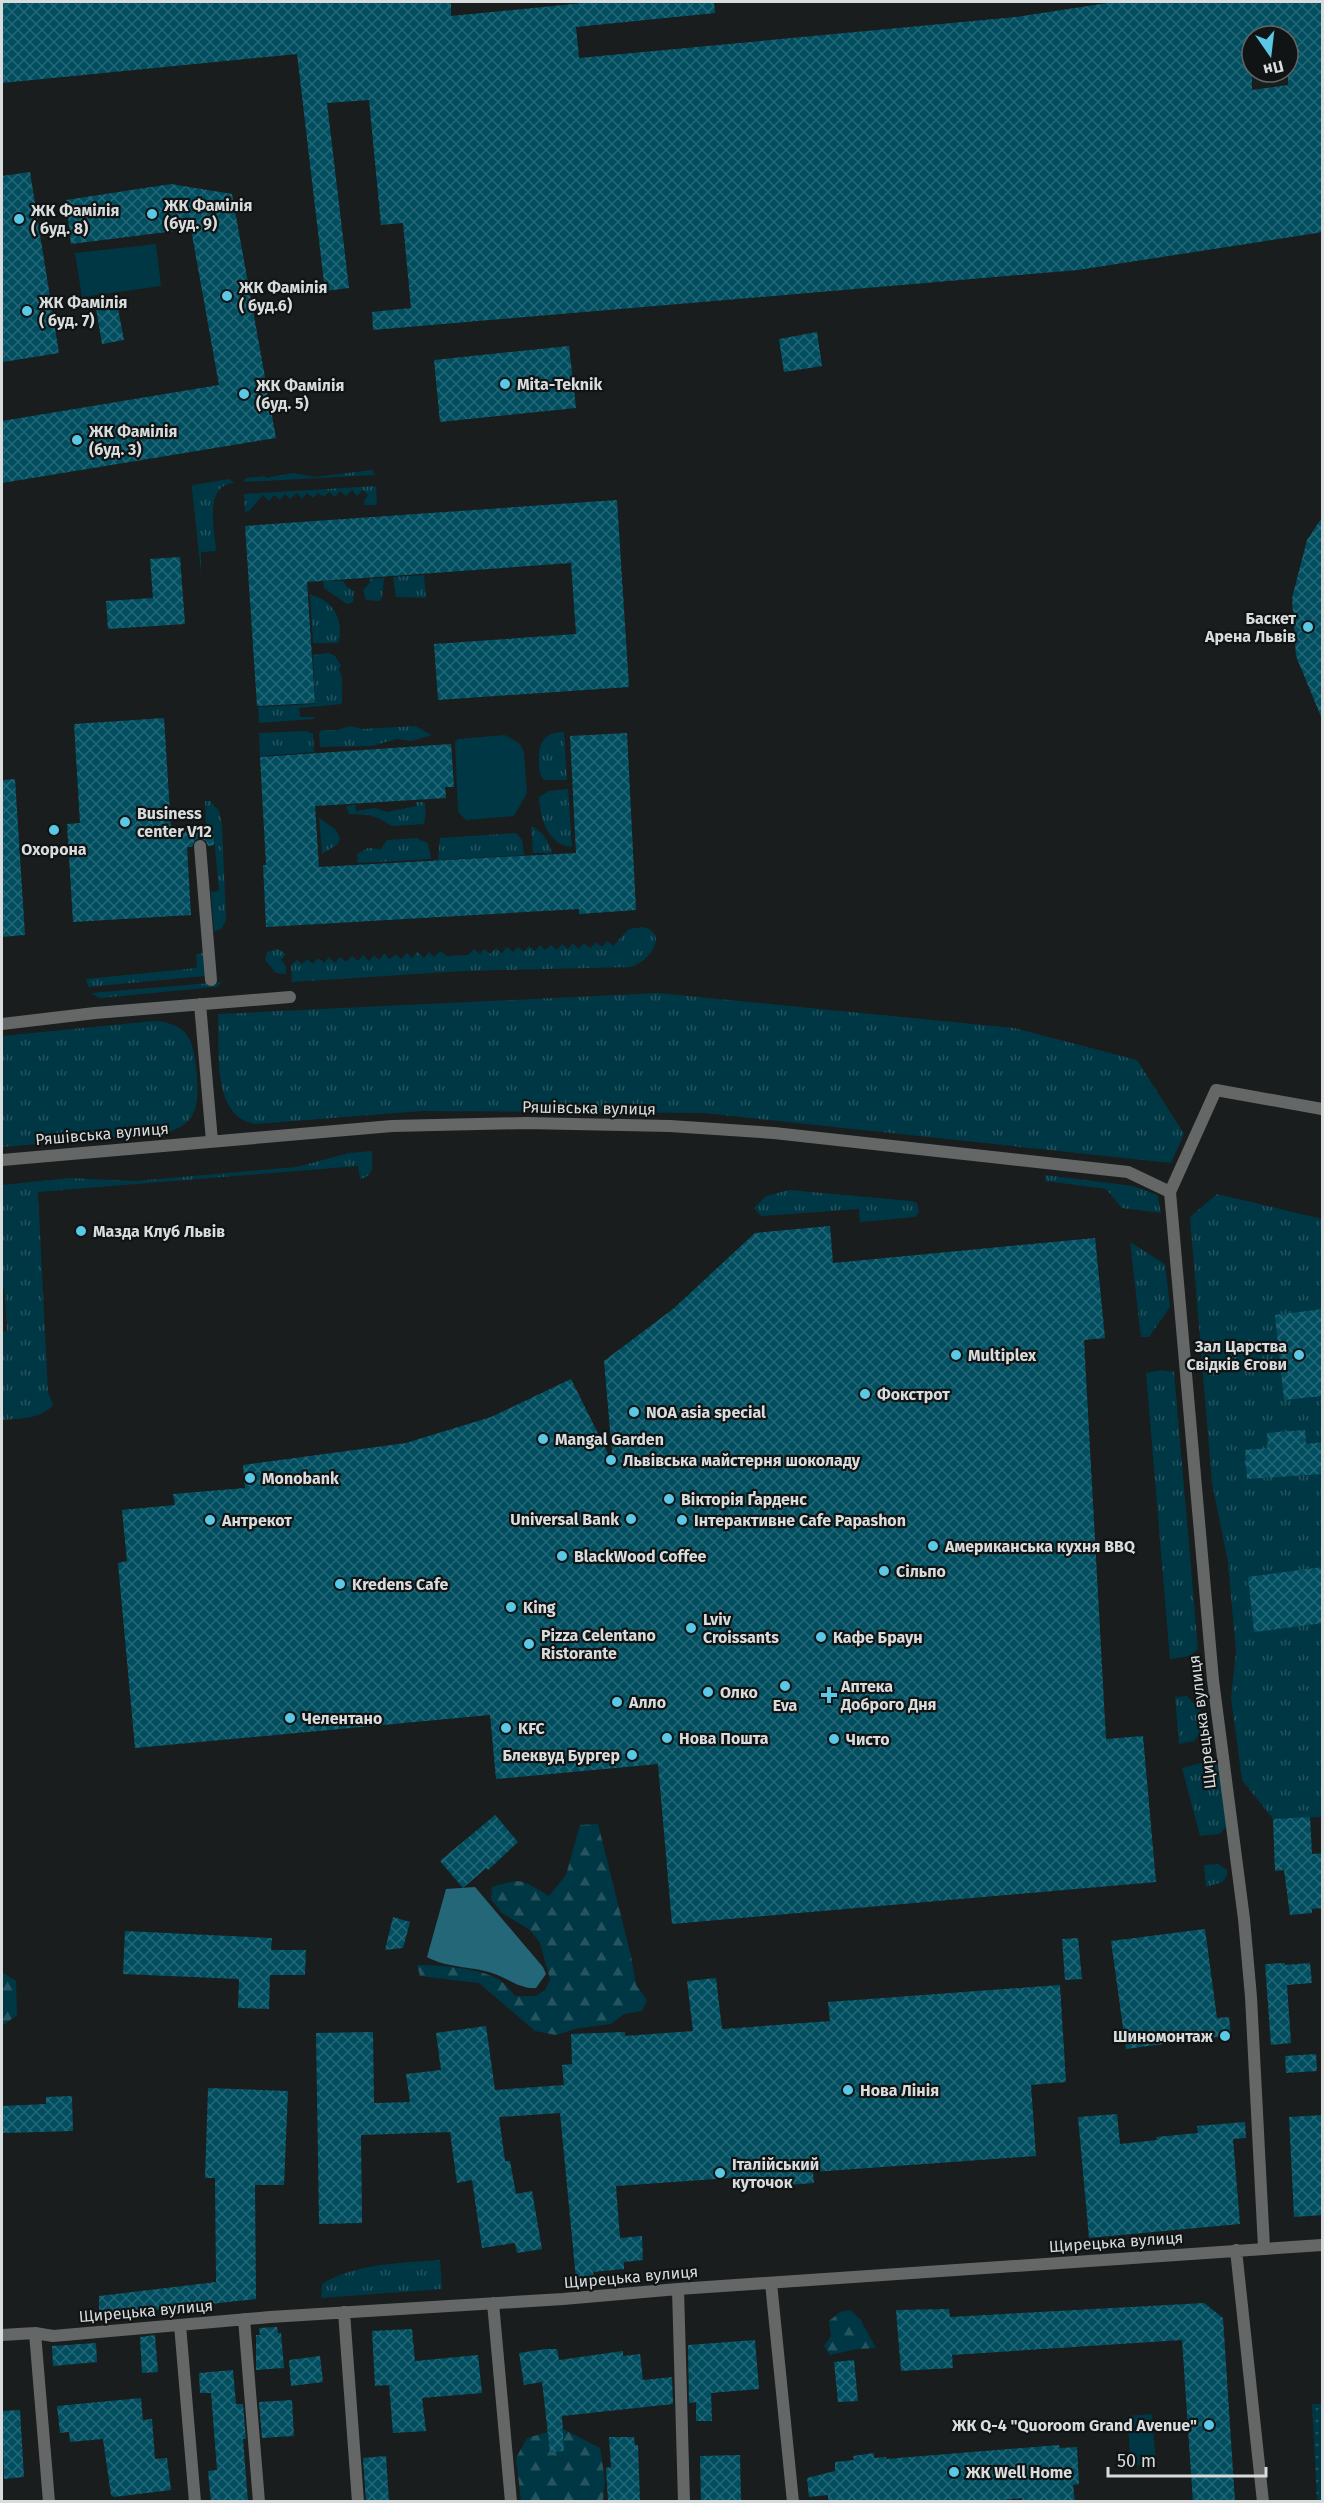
<svg xmlns="http://www.w3.org/2000/svg" width="1324" height="2503" font-family="'Fira Sans',sans-serif">
  <defs>
    <pattern id="grass-tufts" width="24" height="20" patternUnits="userSpaceOnUse" patternTransform="scale(1.5)"><rect width="24" height="20" fill="#003744"/><path d="M3 7l-1-3M5 7V3M7 7l1-3M15 17l-1-3M17 17v-4M19 17l1-3" fill="none" stroke="#25535e"/></pattern>
    <pattern id="forest-firs" width="22" height="20" patternUnits="userSpaceOnUse" patternTransform="scale(1.5)"><rect width="22" height="20" fill="#003744"/><path d="M5 1l3.5 6h-7zM16 11l3.5 6h-7z" fill="#25535e"/></pattern>
    <pattern id="garden-dots" width="8" height="8" patternUnits="userSpaceOnUse" patternTransform="scale(1.5)"><rect width="8" height="8" fill="#003744"/><path d="M2 2h.1M6 6h.1" fill="none" stroke="#25535e" stroke-width="1.8" stroke-linecap="round"/></pattern>
    <pattern id="building-cross-hatch" width="8" height="8" patternUnits="userSpaceOnUse" patternTransform="scale(1.5)"><rect width="8" height="8" fill="#004e5f"/><path d="M0 0l8 8M0 8l8-8" fill="none" stroke="#256775"/></pattern>
  </defs>
  <rect width="100%" height="100%" fill="#191d1e"/>
  <path fill="url(#grass-tufts)" d="M372 470 375 475 243 482 246 478 265 476 266 478 293 473 315 477Z
    M230 479 234 483C203 485 215 531 216 551L201 552V573L192 488 193 485Z
    M376 486 377 505H365L364 501 368 495 363 490 357 496 352 490 346 496 340 491 335 497 329 492 324 497 318 493 313 498 307 493 302 499 297 493 290 499 285 494 280 500 274 495 269 501 263 495 249 511 245 512 244 494Z
    M424 575 426 598 396 597 393 577Z
    M384 578 382 598 379 601 366 600 363 590 369 584 370 579Z
    M323 581H343L347 587 354 591 353 602 347 604 324 588Z
    M310 595C333 599 345 621 338 643H313Z
    M329 653 335 656 341 666 339 669 342 678V704L299 708 300 717H314V719L259 723 258 707 315 704 313 655Z
    M350 726 362 729 415 726 432 735 411 741 397 739 372 746 320 747 319 733 322 730H338Z
    M307 731 313 734 314 752 260 756 259 733Z
    M564 732 567 780H544C539 774 539 769 539 761 538 742 545 732 564 732Z
    M568 789 572 847C547 845 540 817 539 797L549 791Z
    M205 801H210L219 811 222 825 226 920 222 928 214 932 211 892 219 891 213 826H206Z
    M416 802H424L426 813 424 824 392 826 380 819 369 815 349 814 346 806 355 805 356 811 375 808 387 812 416 806Z
    M319 818 335 829 340 838 338 844 322 854Z
    M531 826C542 831 549 841 552 853H533Z
    M516 833 522 840 524 855 438 860 440 838Z
    M416 838 428 843 431 859 358 863 357 854 368 848 381 849 387 840Z
    M643 927C670 933 649 963 630 967L463 971 292 982 291 965 297 960 302 964 307 959 313 964 318 958 324 963 329 957 335 963 340 957 346 962 352 956 358 961 363 955 369 961 374 955 379 960 384 954 390 959 396 954 401 959 407 953 412 958 417 952 424 958 429 952 434 957 440 951 447 956 468 955 474 949 480 954 484 949 490 954 496 948 502 953 507 947 513 952 518 947 524 952 529 946 535 951 540 945 545 950 551 945 557 950 562 944 568 949 573 943 579 949 584 943 590 948 596 942 602 947 607 941 613 946 629 929Z
    M278 949 286 954 281 960 286 966V974L276 973 265 960 267 952Z
    M203 953 205 976 88 987 86 979 197 968 196 954Z
    M222 982 216 987 100 998 91 993Z
    M658 993 1014 1028 1137 1060 1184 1134 1171 1163 704 1113 422 1111 255 1124C211 1117 220 1048 218 1014Z
    M154 1021C192 1023 194 1045 197 1077 199 1107 196 1126 163 1133L2 1147V1036Z
    M372 1151C372 1163 376 1176 360 1179L358 1166 38 1192 48 1392 53 1405C40 1420 19 1418 2 1420V1332L7 1331 4 1287 2 1286V1185L69 1178 135 1181 297 1167 349 1153Z
    M1045 1175 1133 1186 1157 1195 1161 1213 1122 1208 1106 1189 1045 1181Z
    M789 1190 911 1201 917 1203 919 1213 915 1217 860 1222 859 1209 761 1216 754 1208 766 1196Z
    M1217 1194 1322 1219V1817L1273 1819 1242 1780 1231 1698 1236 1652 1228 1562 1212 1483 1190 1217Z
    M1130 1242 1165 1264 1170 1307 1149 1337H1141Z
    M1161 1370 1174 1372 1198 1649 1190 1656 1170 1659 1146 1373Z
    M1187 1696 1203 1714V1729L1194 1741 1179 1744 1175 1697Z
    M1213 1760 1220 1770 1226 1827 1219 1834 1200 1836 1182 1768Z
    M1218 1864 1227 1870V1875L1223 1882 1206 1887 1204 1865Z
    M440 2260 442 2289 321 2298 322 2284C356 2263 401 2263 440 2260Z"/>
  <path fill="url(#forest-firs)" d="M598 1824 631 1956 636 1985 647 2000 642 2011 624 2014 611 2024 579 2028 556 2035 535 2031 479 1983 420 1976 417 1965C440 1965 478 1968 498 1979 505 1983 510 1990 515 1996H536L545 1990 550 1979 540 1943 530 1930 502 1913 491 1899 492 1887C525 1877 521 1880 549 1896L566 1875 580 1825Z
    M2 1972 16 1981 17 2015 2 2026Z
    M850 2310 860 2319 876 2348 857 2349 830 2355 824 2346 831 2336 829 2321 840 2312Z
    M561 2428 600 2448 605 2480 603 2501H523L521 2500 516 2458 527 2438Z"/>
  <path fill="#003744" d="M156 244 161 286 82 297 75 253Z
    M505 735 520 744 524 752 527 793 514 816 466 820 458 812 455 742 458 739Z
    M1152 2414 1156 2464 1131 2466 1127 2416Z"/>
  <path fill="url(#garden-dots)" d="M1312 2404H1322V2501H1317Z"/>
  <path fill="#246779" d="M475 1887 543 1967 546 1974 536 1988C519 1989 508 1978 492 1973 470 1966 447 1968 427 1957L446 1889Z"/>
  <path fill="url(#building-cross-hatch)" fill-rule="evenodd" d="M2 2H451V16L593 2H714L715 13 576 27 579 58 1016 17 1114 2H1323V232L1078 270 373 330 372 312 411 308 403 223 381 225 369 100 327 103 349 288 325 291 297 54 2 83ZM1252 36H1288V85L1252 90Z
    M30 172 59 353 3 362 2 176Z
    M171 184 232 194 276 438 2 483V421L219 385 191 229 71 244 66 200Z
    M117 304 124 340 102 344 96 308Z
    M817 332 822 366 784 372 779 339Z
    M569 346 576 408 440 422 434 360Z
    M617 500 629 687 438 700 434 644 576 634 571 563 307 582 315 703 257 706 245 526Z
    M1323 516V719H1322L1296 656 1292 598 1307 540Z
    M180 557 185 624 108 629 106 601 153 598 150 559Z
    M164 718 171 828 213 826 214 845 208 846 206 841 200 838 195 840 192 847H187L191 915 73 922 67 824 80 823 74 724Z
    M627 733 636 910 579 914V909L266 927 263 865H266L260 757 451 744 454 787H445L446 798 315 806 319 867 576 853 570 736Z
    M15 779 25 935 2 937V780Z
    M830 1226 833 1263 1095 1238 1105 1338 1084 1340 1106 1739 1143 1736 1156 1882 672 1924 658 1764 496 1779 490 1715 135 1748 118 1563 127 1561 122 1510 175 1505 173 1494 245 1488 243 1465 406 1443 491 1417 571 1379 613 1464 604 1361 673 1309 755 1233Z
    M1323 1309V1396L1284 1400 1275 1315Z
    M1305 1430 1306 1444 1323 1442V1474L1247 1479 1245 1450 1268 1448 1267 1433Z
    M1323 1567V1623L1254 1632 1248 1577Z
    M495 1815 518 1842 488 1870 486 1868 463 1888 440 1861Z
    M1310 1817 1312 1854 1323 1853V1908L1312 1909V1913L1290 1915 1284 1870 1275 1871 1273 1819Z
    M393 1917 410 1922 403 1948 385 1950Z
    M1205 1929 1217 2018 1229 2017 1231 2035 1126 2049 1111 1941Z
    M125 1931 272 1938 271 1950H306L305 1975H270L269 2009 238 2008 239 1979 123 1974Z
    M1078 1938 1082 1979 1065 1980 1062 1939Z
    M1285 1963V1965L1310 1963 1312 1983 1287 1985 1291 2043 1271 2045 1265 1964Z
    M716 1978 722 2029 830 2021 828 2002 1060 1985 1066 2082 1031 2085 1036 2156 813 2172 814 2183 745 2188 744 2177 616 2186 620 2238 642 2236 643 2260 624 2262V2269L593 2272 594 2278 576 2279 560 2113 499 2117 505 2161H510L516 2194 532 2191 542 2249 517 2253 515 2243 482 2248 472 2180 457 2183 450 2132 361 2135 362 2223 319 2224 316 2033 373 2032 374 2103 410 2102 406 2074 441 2070 436 2033 486 2026 495 2090 564 2085 562 2065 572 2064 571 2034 625 2032V2036L693 2031 687 1981Z
    M1316 2054 1317 2071 1286 2073 1285 2056Z
    M208 2088 288 2091 284 2185H255L256 2299 99 2316V2296L216 2282 215 2178H205Z
    M72 2096 73 2131 2 2133V2106L46 2104V2097Z
    M1117 2114 1120 2144 1157 2140 1156 2137 1198 2133 1197 2126 1245 2122 1246 2138 1233 2139 1240 2224 1089 2238 1078 2117Z
    M1323 2115V2215L1294 2217 1289 2117Z
    M1204 2303 1223 2318 1235 2502H1193L1182 2340 952 2355 953 2368 901 2371 896 2310 949 2309 950 2317Z
    M277 2327 278 2333H281L284 2368 256 2370V2335H260L259 2328Z
    M412 2329 415 2361 478 2355 482 2393 422 2398 426 2431 393 2433 389 2385 375 2386 372 2331Z
    M155 2335 158 2372 142 2373 140 2337Z
    M755 2340 759 2389 711 2393 712 2421H696V2402L689 2403 688 2345Z
    M96 2343 97 2362 53 2366 52 2346Z
    M546 2349H557L559 2360 623 2351V2356L640 2354 643 2380 672 2377 673 2404 562 2416 564 2451 550 2452 542 2382 524 2385 519 2353Z
    M320 2356 323 2382 291 2386 289 2360Z
    M854 2360 858 2401 838 2402 834 2362Z
    M233 2370 236 2404H243L246 2439H243L248 2502H211L208 2471 217 2470 211 2393H200L199 2373Z
    M141 2398 143 2420 152 2419 155 2459 167 2458 171 2490 114 2497 111 2495 103 2439 70 2442 69 2432 60 2433 57 2406Z
    M292 2400 294 2436 262 2438 259 2402Z
    M20 2410 24 2477 4 2479 2 2411Z
    M609 2437H634L635 2445H638L640 2502H608L606 2468 611 2467Z
    M1059 2445 1060 2448 1077 2447 1079 2484 1073 2485 1075 2502H1022V2498L984 2502H828V2495L809 2497 807 2478 835 2471V2462L854 2460 853 2456 874 2453V2458L886 2457V2459Z
    M740 2455 741 2502H701L700 2456Z
    M386 2456 389 2502H366L363 2458Z"/>
  <g fill="none" stroke-linecap="round" stroke-linejoin="round">
    <path stroke="#656767" stroke-width="12" d="M200 846 211 980"/>
    <path stroke="#656767" stroke-width="12" d="M200 1004 212 1141
      M2 1024 95 1013 290 997
      M2 1160 392 1126 526 1123 670 1126 774 1133 1128 1172 1170 1192
      M1264 2247 1251 1997 1244 1919 1213 1680 1170 1192 1216 1090 1322 1109
      M1236 2250 1263 2502
      M771 2283 793 2502
      M678 2289 684 2502
      M493 2303 511 2502
      M344 2312 358 2502
      M244 2319 259 2502
      M180 2325 195 2502
      M35 2333 49 2502
      M2 2335 35 2333 53 2336 270 2317 563 2299 678 2289 1322 2245"/>
  </g>
  <g fill="#5bc8e6" stroke="#101415" stroke-width="2">
    <circle cx="152" cy="214" r="6"/>
    <circle cx="19" cy="219" r="6"/>
    <circle cx="227" cy="296" r="6"/>
    <circle cx="27" cy="311" r="6"/>
    <circle cx="505" cy="384" r="6"/>
    <circle cx="244" cy="394" r="6"/>
    <circle cx="77" cy="440" r="6"/>
    <circle cx="1308" cy="627" r="6"/>
    <circle cx="125" cy="822" r="6"/>
    <circle cx="54" cy="830" r="6"/>
    <circle cx="81" cy="1231" r="6"/>
    <circle cx="956" cy="1355" r="6"/>
    <circle cx="1299" cy="1355" r="6"/>
    <circle cx="865" cy="1394" r="6"/>
    <circle cx="634" cy="1412" r="6"/>
    <circle cx="543" cy="1439" r="6"/>
    <circle cx="611" cy="1460" r="6"/>
    <circle cx="250" cy="1478" r="6"/>
    <circle cx="669" cy="1499" r="6"/>
    <circle cx="631" cy="1519" r="6"/>
    <circle cx="210" cy="1520" r="6"/>
    <circle cx="682" cy="1520" r="6"/>
    <circle cx="933" cy="1546" r="6"/>
    <circle cx="562" cy="1556" r="6"/>
    <circle cx="884" cy="1571" r="6"/>
    <circle cx="340" cy="1584" r="6"/>
    <circle cx="511" cy="1607" r="6"/>
    <circle cx="691" cy="1628" r="6"/>
    <circle cx="821" cy="1637" r="6"/>
    <circle cx="529" cy="1644" r="6"/>
    <circle cx="785" cy="1686" r="6"/>
    <circle cx="708" cy="1692" r="6"/>
    <path d="M826 1686h6v6h6v6h-6v6h-6v-6h-6v-6h6z"/>
    <circle cx="617" cy="1702" r="6"/>
    <circle cx="290" cy="1718" r="6"/>
    <circle cx="506" cy="1728" r="6"/>
    <circle cx="667" cy="1738" r="6"/>
    <circle cx="834" cy="1739" r="6"/>
    <circle cx="632" cy="1755" r="6"/>
    <circle cx="1225" cy="2036" r="6"/>
    <circle cx="848" cy="2090" r="6"/>
    <circle cx="720" cy="2173" r="6"/>
    <circle cx="1209" cy="2425" r="6"/>
    <circle cx="954" cy="2472" r="6"/>
  </g>
  <g text-anchor="middle" dominant-baseline="central" stroke-width="4.5" stroke-linejoin="round" paint-order="stroke">
    <g font-size="16" font-weight="bold" fill="#d9dcdc" stroke="#101415" text-anchor="start">
      <text x="164" y="205">ЖК Фамілія<tspan x="164" dy="18">(буд. 9)</tspan></text>
      <text x="31" y="210">ЖК Фамілія<tspan x="31" dy="18">( буд. 8)</tspan></text>
      <text x="239" y="287">ЖК Фамілія<tspan x="239" dy="18">( буд.6)</tspan></text>
      <text x="39" y="302">ЖК Фамілія<tspan x="39" dy="18">( буд. 7)</tspan></text>
      <text x="517" y="384">Mita-Teknik</text>
      <text x="256" y="385">ЖК Фамілія<tspan x="256" dy="18">(буд. 5)</tspan></text>
      <text x="89" y="431">ЖК Фамілія<tspan x="89" dy="18">(буд. 3)</tspan></text>
      <text x="1296" y="618" text-anchor="end">Баскет<tspan x="1296" dy="18">Арена Львів</tspan></text>
      <text x="137" y="813">Business<tspan x="137" dy="18">center V12</tspan></text>
      <text x="54" y="849" text-anchor="middle">Охорона</text>
      <text x="93" y="1231">Мазда Клуб Львів</text>
      <text x="1287" y="1346" text-anchor="end">Зал Царства<tspan x="1287" dy="18">Свідків Єгови</tspan></text>
      <text x="968" y="1355">Multiplex</text>
      <text x="877" y="1394">Фокстрот</text>
      <text x="646" y="1412">NOA asia special</text>
      <text x="555" y="1439">Mangal Garden</text>
      <text x="623" y="1460">Львівська майстерня шоколаду</text>
      <text x="262" y="1478">Monobank</text>
      <text x="681" y="1499">Вікторія Ґарденс</text>
      <text x="619" y="1519" text-anchor="end">Universal Bank</text>
      <text x="222" y="1520">Антрекот</text>
      <text x="694" y="1520">Інтерактивне Cafe Papashon</text>
      <text x="945" y="1546">Американська кухня BBQ</text>
      <text x="574" y="1556">BlackWood Coffee</text>
      <text x="896" y="1571">Сільпо</text>
      <text x="352" y="1584">Kredens Cafe</text>
      <text x="523" y="1607">King</text>
      <text x="703" y="1619">Lviv<tspan x="703" dy="18">Croissants</tspan></text>
      <text x="541" y="1635">Pizza Celentano<tspan x="541" dy="18">Ristorante</tspan></text>
      <text x="833" y="1637">Кафе Браун</text>
      <text x="841" y="1686">Аптека<tspan x="841" dy="18">Доброго Дня</tspan></text>
      <text x="720" y="1692">Олко</text>
      <text x="629" y="1702">Алло</text>
      <text x="785" y="1705" text-anchor="middle">Eva</text>
      <text x="302" y="1718">Челентано</text>
      <text x="518" y="1728">KFC</text>
      <text x="679" y="1738">Нова Пошта</text>
      <text x="846" y="1739">Чисто</text>
      <text x="620" y="1755" text-anchor="end">Блеквуд Бургер</text>
      <text x="1213" y="2036" text-anchor="end">Шиномонтаж</text>
      <text x="860" y="2090">Нова Лінія</text>
      <text x="732" y="2164">Італійський<tspan x="732" dy="18">куточок</tspan></text>
      <text x="1197" y="2425" text-anchor="end">ЖК Q-4 "Quoroom Grand Avenue"</text>
      <text x="966" y="2472">ЖК Well Home</text>
    </g>
    <g font-size="16" fill="#d9dcdc" stroke="#101415">
      <text transform="translate(589 1108) rotate(1)">Ряшівська вулиця</text>
      <text transform="translate(102 1134) rotate(-5)">Ряшівська вулиця</text>
      <text transform="translate(1202 1722) rotate(-97)">Щирецька вулиця</text>
      <text transform="translate(1116 2242) rotate(-4)">Щирецька вулиця</text>
      <text transform="translate(631 2277) rotate(-5)">Щирецька вулиця</text>
      <text transform="translate(146 2311) rotate(-5)">Щирецька вулиця</text>
    </g>
  </g>
  <rect width="1324" height="2503" fill="none" stroke="#d9dcdc" stroke-width="6"/>
  <g transform="translate(1270 54) rotate(166)"><circle r="28" fill="#101415" stroke="#606465" stroke-width="1.5"/>
  <path d="M0-4.5L10 22L0 15L-10 22Z" fill="#5bc8e6"/>
  <text y="-9" font-size="16" font-weight="bold" text-anchor="middle" fill="#d9dcdc">Пн</text>
  </g>
  <path d="M1108 2467v9h158v-9" fill="none" stroke="#d9dcdc" stroke-width="3"/>
  <text x="1117" y="2467" font-size="18" fill="#d9dcdc" stroke="#101415" stroke-width="4.5" paint-order="stroke">50 m</text>
</svg>
